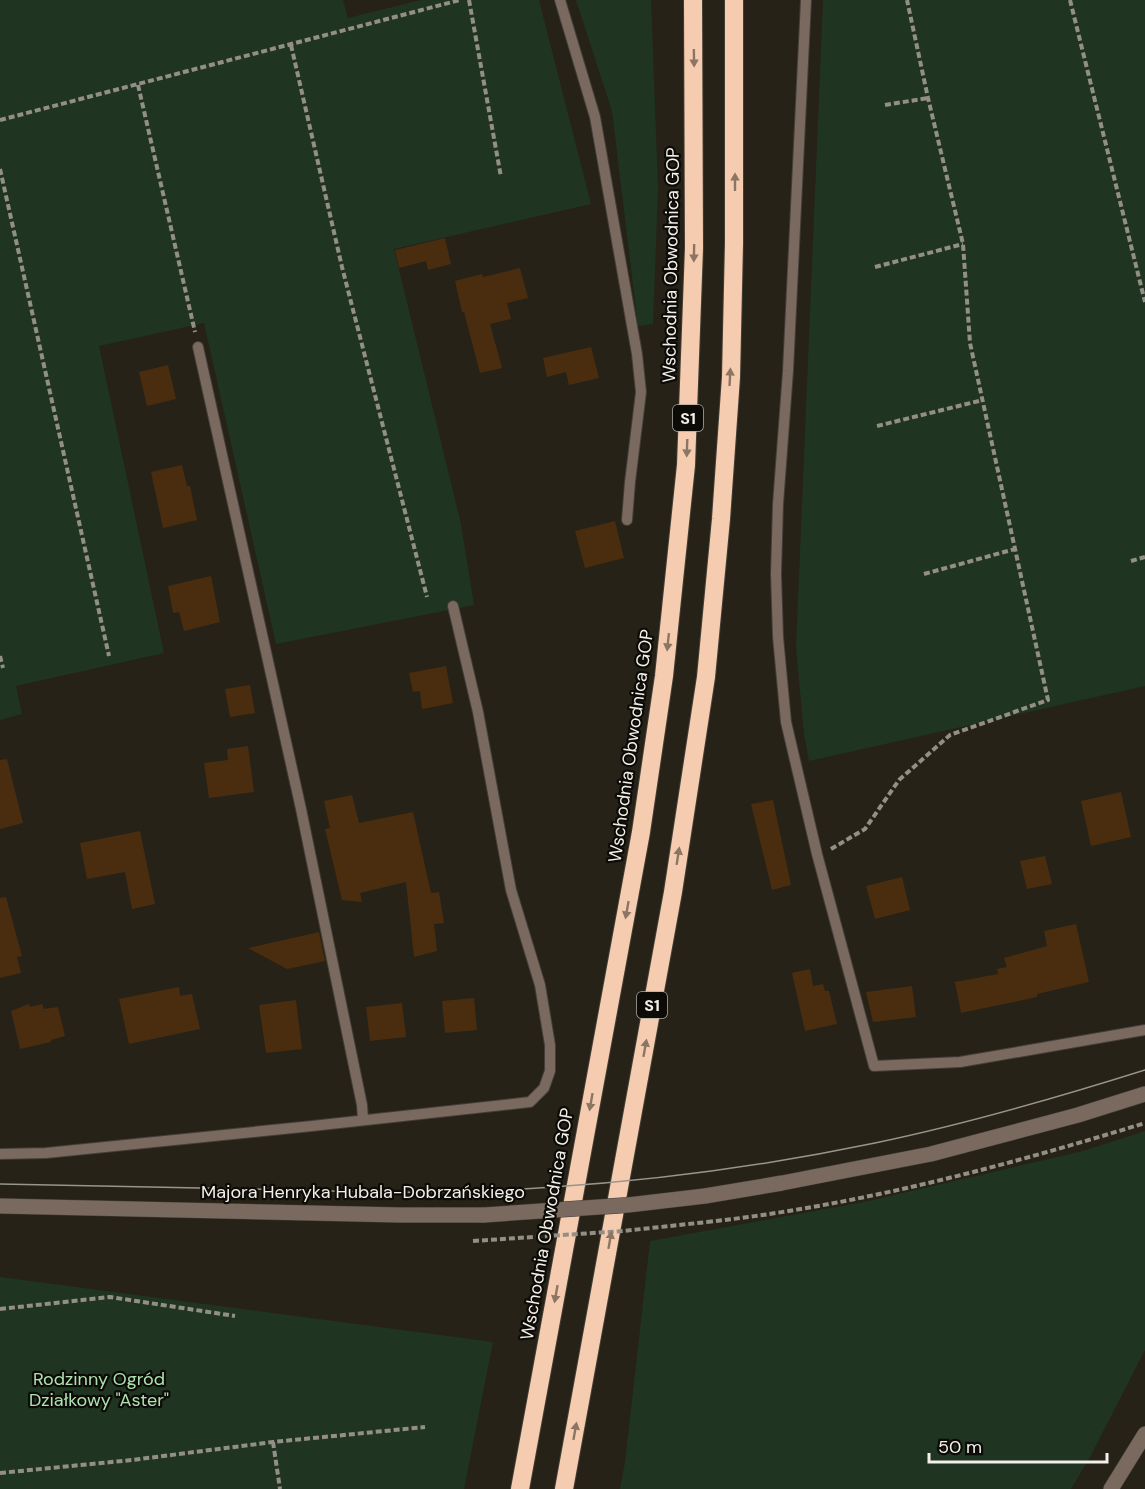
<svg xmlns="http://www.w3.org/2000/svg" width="1145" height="1489" font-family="'DM Sans',sans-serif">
  <rect width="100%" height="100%" fill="#262218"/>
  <path fill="#203422" d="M0 0H343L348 18 421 0H539L591 204 394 249 461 524 474 605 276 644 204 323 99 346 164 653 16 686 22 714 0 720Z
    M576 0H651L658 188 653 324 638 326 612 111Z
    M823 0H1145V686L809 761 804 734 796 648Z
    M1145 1131V1350L1090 1457 1071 1489H620L625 1462 650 1241 864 1202 1083 1151Z
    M0 1277 493 1342 464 1489H0Z"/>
  <path fill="#4a2d0f" d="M445 238 451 264 428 270 426 261 399 268 395 250Z
    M520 268 528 298 507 303 511 319 490 324 502 368 480 373 464 312H462L455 281 482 274 483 277Z
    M591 347 599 378 569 385 566 372 547 377 543 358Z
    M168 365 176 399 147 406 139 372Z
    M182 465 187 486H190L197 520 163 528 151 472Z
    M615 521 624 558 585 568 575 531Z
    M211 576 220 622 184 631 179 612 173 613 168 586Z
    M446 666 453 703 422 709 420 691 413 692 409 673Z
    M250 685 255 713 230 717 225 689Z
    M248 746 254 792 209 798 204 763 228 760 227 749Z
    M7 759 23 823 0 829V760Z
    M1121 792 1131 837 1091 846 1081 801Z
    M352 795 359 823 413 812 431 893 439 892 444 923 434 924 437 951 414 957 406 882 360 893 362 902 342 900 325 829 330 828 324 801Z
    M773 800 791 885 772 890 751 804Z
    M140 831 155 904 132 909 125 872 87 879 80 843Z
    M1045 856 1052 884 1027 889 1020 861Z
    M902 877 910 910 875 919 866 886Z
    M6 897 22 956 17 957 21 973 0 978V898Z
    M1076 924 1089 982 1037 994V997L961 1013 955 982 998 974 997 969 1007 967 1004 958 1047 946 1044 931Z
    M319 932 325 961 287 969 248 948Z
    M810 969 813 986 823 984 825 991H829L837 1024 805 1031 792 973Z
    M912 986 916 1017 873 1022 866 992Z
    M179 987 180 996 192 994 200 1029 129 1044 119 999Z
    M474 998 477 1030 445 1033 442 1001Z
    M296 1000 302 1049 266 1053 259 1005Z
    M402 1003 406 1037 370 1041 366 1007Z
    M29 1004 30 1007 42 1004 44 1009 58 1007 65 1036 51 1040V1042L20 1049 11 1011Z"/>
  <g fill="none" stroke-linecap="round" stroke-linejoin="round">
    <defs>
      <path id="service" d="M560 0 595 117 637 354 641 392 630 482 627 520
        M806 0 788 371 778 504 776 574 778 637 786 722 817 854 874 1066 960 1062 1145 1030
        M198 347 301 809 362 1105 363 1120
        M0 1154 46 1153 312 1126 530 1102 544 1088 550 1071V1045L540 985 511 890 478 712 453 606"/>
      <path id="minor" d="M1111 1489 1145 1434"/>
      <path id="tertiary" d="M705 1196 782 1183 931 1154 1078 1115 1145 1094
        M0 1206 400 1215H484"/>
      <path id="motorway" d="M520 1489 641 832 664 676 686 465 694 248 693 0
        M564 1489 673 892 706 677 721 519 731 377 734 243V0"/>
    </defs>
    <use href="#service" stroke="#433f35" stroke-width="12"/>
    <use href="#minor" stroke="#433f35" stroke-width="16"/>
    <use href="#tertiary" stroke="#433f35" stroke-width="16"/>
    <use href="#motorway" stroke="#433f35" stroke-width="20"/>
    <path stroke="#938f87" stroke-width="4" stroke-dasharray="6 3" stroke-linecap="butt" d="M469 0 501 177
      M1070 0 1145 302
      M291 45 342 267 427 597
      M138 85 195 332
      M885 105 928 98
      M0 120 460 0
      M0 169 109 656
      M875 267 963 244
      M877 426 983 400
      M1131 561 1145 557
      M924 574 1015 549
      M0 656 3 668
      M831 849 865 829 899 780 950 735 1048 700 970 343 963 244 928 98 907 0
      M707 1222C856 1206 1002 1167 1145 1123
      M0 1309 110 1297 235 1316
      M273 1442 280 1489
      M0 1473 132 1460 273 1442 425 1427"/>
    <use href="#service" stroke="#79695e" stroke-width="10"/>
    <use href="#minor" stroke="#79695e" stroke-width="15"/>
    <use href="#tertiary" stroke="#79695e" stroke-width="15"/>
    <use href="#motorway" stroke="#f6ccb0" stroke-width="18"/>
    <path stroke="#98958d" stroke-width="1.5" d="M0 1184C83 1186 167 1187 250 1189 351 1192 452 1195 553 1187 661 1180 769 1165 875 1143 967 1124 1056 1098 1145 1070"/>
    <defs>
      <path id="tertiary-bridge" d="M484 1215 628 1205 705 1196"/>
    </defs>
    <use href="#tertiary-bridge" stroke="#433f35" stroke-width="16" stroke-linecap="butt"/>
    <path stroke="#938f87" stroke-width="4" stroke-dasharray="6 3" stroke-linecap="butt" d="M473 1241 623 1231 707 1222"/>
    <use href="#tertiary-bridge" stroke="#79695e" stroke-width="15"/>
  </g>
  <defs><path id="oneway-solid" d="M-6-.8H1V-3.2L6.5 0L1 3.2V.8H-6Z" transform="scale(1.5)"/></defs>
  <g fill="#8d7564">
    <use href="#oneway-solid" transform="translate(694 58) rotate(89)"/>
    <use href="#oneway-solid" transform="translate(735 182) rotate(-90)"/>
    <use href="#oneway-solid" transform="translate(694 253) rotate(91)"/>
    <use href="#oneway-solid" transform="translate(730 377) rotate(-87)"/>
    <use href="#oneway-solid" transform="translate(687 448) rotate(92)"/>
    <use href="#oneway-solid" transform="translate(668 642) rotate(96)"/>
    <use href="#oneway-solid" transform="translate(678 856) rotate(-81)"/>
    <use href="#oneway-solid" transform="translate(627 910) rotate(100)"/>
    <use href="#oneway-solid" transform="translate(645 1048) rotate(-80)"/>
    <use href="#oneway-solid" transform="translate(591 1102) rotate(100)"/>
    <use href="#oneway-solid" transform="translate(610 1240) rotate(-80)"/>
    <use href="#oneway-solid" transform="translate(556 1294) rotate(100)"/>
    <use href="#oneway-solid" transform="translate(575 1431) rotate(-80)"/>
  </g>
  <g text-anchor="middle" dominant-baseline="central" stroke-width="4.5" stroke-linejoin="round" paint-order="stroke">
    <g fill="#0d0b07" stroke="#aeaba5" stroke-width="1.5">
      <rect x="673" y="405" width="30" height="26" rx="4.5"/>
      <rect x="637" y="992" width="30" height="26" rx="4.5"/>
    </g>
    <g font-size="16" font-weight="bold" fill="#f3f0e9">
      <text x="688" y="418">S1</text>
      <text x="652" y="1005">S1</text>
    </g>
    <g font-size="18" fill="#f3f0e9" stroke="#0d0b07">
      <text transform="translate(671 265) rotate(-89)">Wschodnia Obwodnica GOP</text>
      <text transform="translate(631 746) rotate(-82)">Wschodnia Obwodnica GOP</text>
      <text x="363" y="1192">Majora Henryka Hubala-Dobrzańskiego</text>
      <text transform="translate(547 1224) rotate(-80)">Wschodnia Obwodnica GOP</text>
    </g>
    <g font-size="18" fill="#ace3b0" stroke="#0d0b07">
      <text x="99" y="1379">Rodzinny Ogród<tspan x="99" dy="21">Działkowy "Aster"</tspan></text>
    </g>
  </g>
  <path d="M929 1453v9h178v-9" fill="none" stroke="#f3f0e9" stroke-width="3"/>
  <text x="938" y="1453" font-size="18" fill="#f3f0e9" stroke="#0d0b07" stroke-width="4.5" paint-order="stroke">50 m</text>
</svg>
